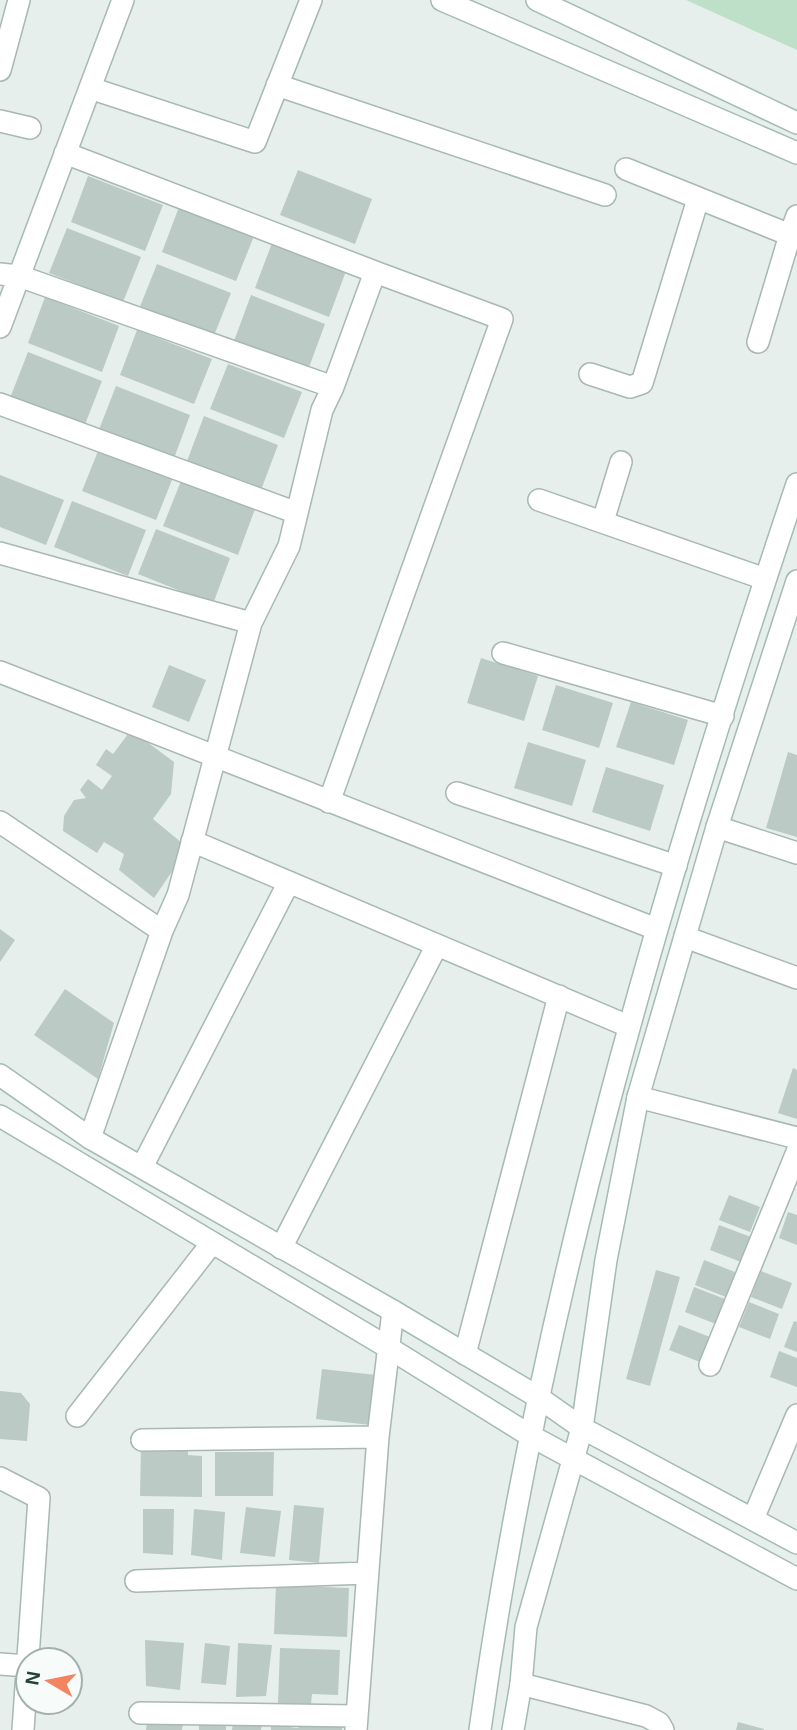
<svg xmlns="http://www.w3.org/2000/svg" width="797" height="1730" font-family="Arial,sans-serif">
  <rect width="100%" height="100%" fill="#e6efeb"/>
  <path fill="#bfe0c8" d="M686 0H797V50Z"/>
  <path fill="#bbcac4" d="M298 170 372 199 355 244 280 215Z
    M88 176 163 205 145 251 71 222Z
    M179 207 254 236 236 281 162 252Z
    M67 228 141 257 123 302 49 273Z
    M272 243 346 271 329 317 255 288Z
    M157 264 231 293 213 338 139 309Z
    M251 295 325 324 308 370 234 341Z
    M45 297 119 326 102 372 28 343Z
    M137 330 212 359 194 404 120 375Z
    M28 352 102 381 84 427 10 398Z
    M228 364 302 392 284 438 210 409Z
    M116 386 190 415 173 461 98 432Z
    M204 416 278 445 261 490 187 461Z
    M100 446 174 475 156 520 82 491Z
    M0 475 64 500 46 545 0 527Z
    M181 481 255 509 238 555 163 526Z
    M72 501 146 530 128 576 54 547Z
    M156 529 230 558 213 604 138 574Z
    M481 658 538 676 524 721 467 703Z
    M169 665 206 680 189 722 152 707Z
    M556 685 613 703 599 748 542 730Z
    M631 702 688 720 674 765 616 747Z
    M131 730 174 762 171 794 153 819 188 848 154 898 119 870 124 854 104 842 97 853 63 831 64 816 74 800 86 798 80 790 88 779 102 790 112 776 96 765 106 749 113 754Z
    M528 742 586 760 572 806 514 788Z
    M788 752 797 755V837L766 828Z
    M606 767 664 785 650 831 592 812Z
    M0 929 15 940 0 962Z
    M65 989 114 1023 98 1079 34 1035Z
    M793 1068 797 1070V1119L778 1113Z
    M729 1195 760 1207 750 1232 719 1220Z
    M788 1212 797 1215V1245L779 1238Z
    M719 1225 751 1237 741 1262 710 1250Z
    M704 1260 735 1272 726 1297 695 1285Z
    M656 1270 680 1277 650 1386 626 1379Z
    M761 1271 792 1283 782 1309 751 1297Z
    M694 1287 725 1299 716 1324 685 1312Z
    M749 1302 779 1314 770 1339 739 1327Z
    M794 1321 797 1322V1352L784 1347Z
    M679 1325 710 1337 700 1362 669 1350Z
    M779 1351 797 1358V1387L770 1377Z
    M322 1369 376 1375 371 1425 316 1419Z
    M0 1391 21 1393 30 1404 27 1441 0 1439Z
    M141 1445 188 1446V1455L202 1456V1497L140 1496Z
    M215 1452H274L273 1496H215Z
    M294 1505 324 1508 319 1563 289 1560Z
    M246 1507 281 1511 275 1557 240 1553Z
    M143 1509H174L173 1555 143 1553Z
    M194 1509 225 1512 222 1560 191 1555Z
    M276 1585 349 1588 347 1637 274 1634Z
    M145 1640 184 1643 180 1690 146 1686Z
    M205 1643 230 1646 226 1685 201 1683Z
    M238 1643 272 1645 266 1696 236 1697Z
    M280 1648 340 1650 338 1695 312 1694 311 1704 278 1703Z
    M199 1721 226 1722V1730H199Z
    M183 1722 182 1730H146L147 1723Z
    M301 1722 343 1723 342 1730H271V1725L298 1728Z
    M738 1722 764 1729V1730H736Z
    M233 1723 262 1724 261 1730H232Z"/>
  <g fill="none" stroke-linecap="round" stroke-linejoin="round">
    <defs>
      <path id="street" d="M0 70 19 0
        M277 85 605 195
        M90 88 255 142 311 0
        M0 121 30 128
        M65 153 375 272
        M626 169 790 235 797 216
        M0 274 19 276 333 387
        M0 327 123 0
        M758 342 790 235
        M590 374 630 387 642 383 698 199
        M0 404 297 513
        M539 500 765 579
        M603 521 621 462
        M0 553 251 623
        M503 653 723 716
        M0 672 656 929
        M457 793 676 866
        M0 822 162 931
        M717 827 797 853
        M192 841 628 1026
        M685 937 797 978
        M638 1097 797 1138
        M90 1138 162 931 178 895 251 623 289 546 322 410 333 387 375 272 502 319 329 802
        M142 1167 289 882
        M281 1248 437 945
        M465 1354 559 996
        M710 1365 797 1152
        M77 1416 212 1243
        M142 1440 378 1437
        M0 1478 39 1498 23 1730
        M753 1519 797 1415
        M136 1581 367 1573
        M0 1664 27 1666
        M521 1684 646 1716 659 1723 663 1730
        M140 1713 357 1716
        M356 1730 378 1437 393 1311"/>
      <path id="secondary" d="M442 0 797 153
        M537 0 797 123
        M0 1075 90 1138 393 1311 538 1397 582 1428 797 1543
        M0 1116 389 1348 529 1435 797 1579
        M480 1730C539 1305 661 890 797 484
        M513 1730 521 1684 526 1627 582 1428 606 1260 638 1097 717 827 797 581"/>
    </defs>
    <use href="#street" stroke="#a8b8b2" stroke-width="24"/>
    <use href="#secondary" stroke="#a4bbb3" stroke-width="24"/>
    <use href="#street" stroke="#fff" stroke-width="21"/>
    <use href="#secondary" stroke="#fff" stroke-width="21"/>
  </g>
  <g transform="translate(49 1681) rotate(280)"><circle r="33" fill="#f7fbf9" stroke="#a3b1ad" stroke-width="2"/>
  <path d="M0-5L12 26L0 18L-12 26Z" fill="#f4845f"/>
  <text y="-10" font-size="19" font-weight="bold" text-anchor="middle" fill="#24423a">N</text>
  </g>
</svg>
